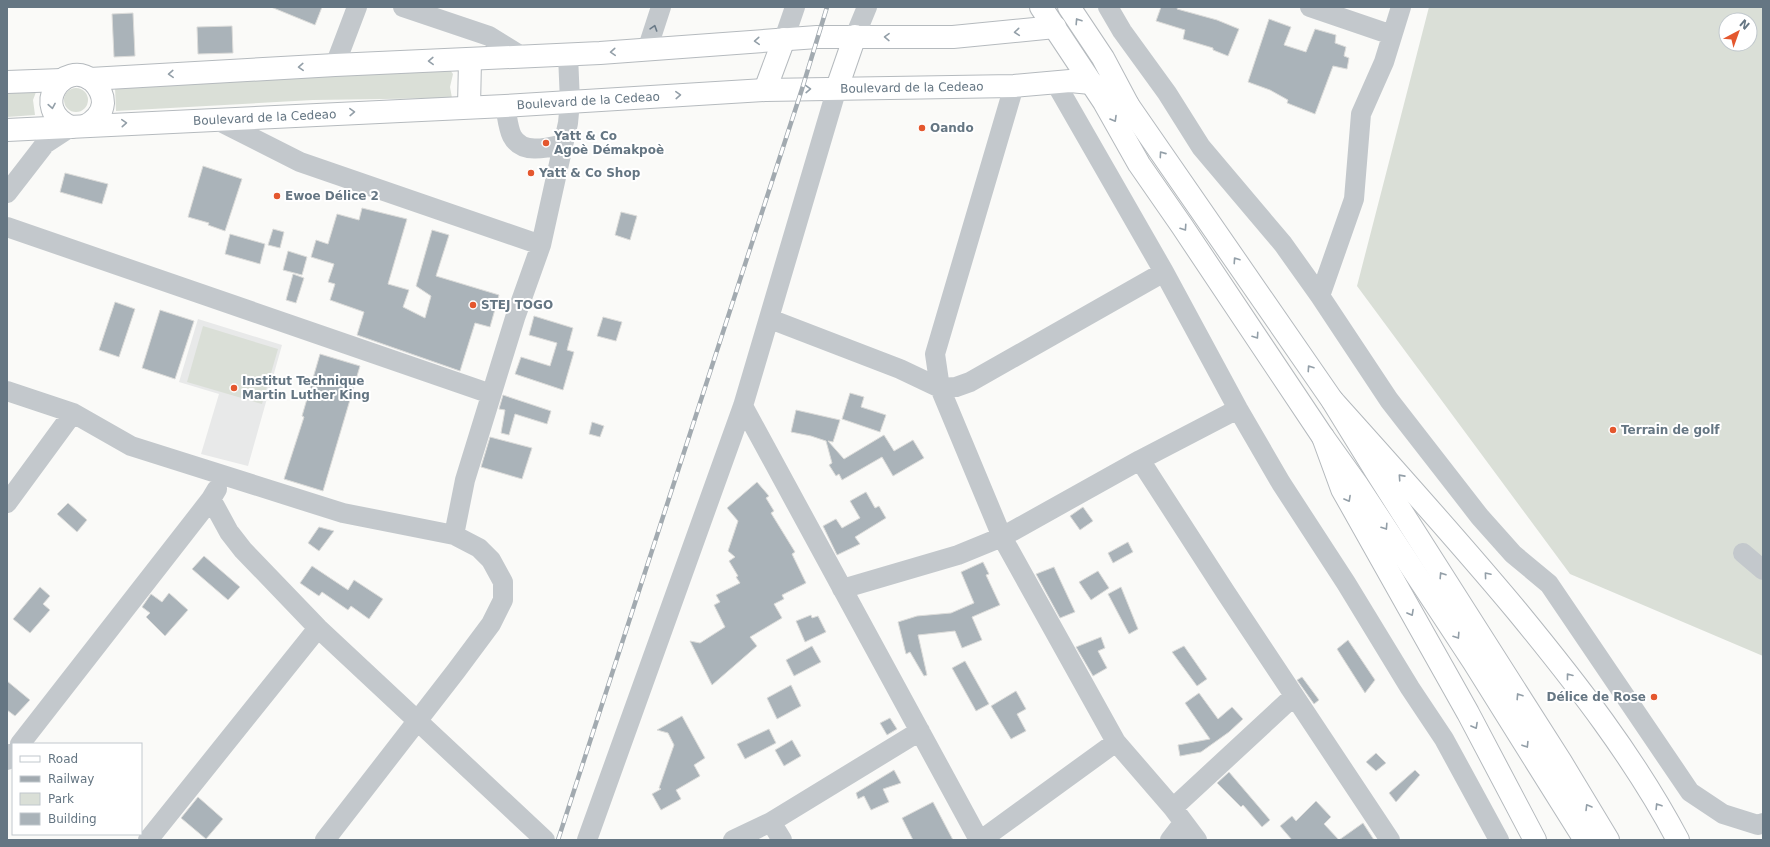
<svg xmlns="http://www.w3.org/2000/svg" width="1770" height="847" font-family="'DejaVu Sans',sans-serif">
  <rect width="100%" height="100%" fill="#fafaf8"/>
  <path fill="#e8e9e9" d="M198 319 282 345 248 466 201 454 219 394 179 382Z"/>
  <path fill="#dadfd7" fill-rule="evenodd" d="M1429 7H1763V656L1570 574 1357 286ZM1726 20H1750V44H1726Z
    M450 70 453 74 450 87 452 98 313 100 116 111 115 87Z
    M64 100a12 12 0 1 1 24 0a12 12 0 1 1-24 0Z
    M7 92H36L33 100 35 115 7 117Z
    M203 326 278 349 262 404 187 382Z"/>
  <path fill="#aab3b9" stroke="#dcdcda" d="M271 7H322L315 25Z
    M1161 7H1178L1177 9 1217 20 1239 29 1228 56 1213 50V48L1183 39 1185 30 1156 21Z
    M133 13 135 56 114 57 112 14Z
    M1269 19 1291 27 1284 45 1306 52 1315 29 1336 35 1335 43 1346 47 1344 56 1349 58 1347 69 1333 66 1315 114 1287 103 1288 100 1270 90 1248 82Z
    M232 26 233 53 198 54 197 27Z
    M203 166 242 179 225 231 208 225 209 223 188 217Z
    M65 173 108 184 102 204 60 192Z
    M362 208 407 219 388 284 409 290 403 307 425 318 431 296 416 286 432 230 449 235 436 276 499 295 490 327 475 323 460 371 357 335 364 312 330 300 335 284 328 282 334 264 311 257 316 240 328 244 337 214 359 220Z
    M621 212 637 216 630 240 615 235Z
    M273 229 284 232 280 248 268 245Z
    M230 234 265 244 260 264 225 254Z
    M288 251 307 257 302 275 283 270Z
    M293 274 304 278 296 303 286 300Z
    M115 302 135 309 119 357 99 350Z
    M160 310 194 321 175 379 142 368Z
    M534 316 573 328 567 350 574 352 563 390 515 374 521 357 550 366 557 343 529 335Z
    M603 317 622 322 616 341 597 336Z
    M320 354 360 366 323 491 284 479 304 417 302 416Z
    M850 393 864 397 861 407 886 415 880 432 842 419Z
    M503 395 551 411 547 424 515 414 509 435 501 433 505 410 499 409Z
    M796 410 840 420 833 442 828 441 844 459 884 435 894 451 913 440 924 458 893 476 882 457 842 480 839 474 836 476 829 465 832 463 826 441 811 436 791 432Z
    M592 422 604 426 600 437 589 434Z
    M490 437 532 448 522 479 481 467Z
    M757 482 769 496 766 498 774 511 771 513 795 552 792 554 806 583 782 595 784 599 774 604 782 618 750 637 757 646 712 685 690 641 700 643 725 627 714 605 720 602 716 595 740 583 736 577 738 576 729 561 735 557 728 551 738 521 727 508Z
    M866 492 875 508 879 506 886 518 855 537 860 544 837 555 823 526 836 519 842 528 860 518 850 501Z
    M68 503 87 520 77 532 57 514Z
    M1083 507 1093 521 1080 530 1070 516Z
    M319 527 334 531 319 551 308 543Z
    M1128 542 1133 552 1113 563 1108 553Z
    M204 556 240 587 228 600 192 569Z
    M983 562 989 574 986 575 1000 605 972 617 982 640 962 648 955 631 918 635 927 675 924 676 910 652 906 654 898 622 917 616 951 613 974 603 961 572Z
    M312 566 348 590 354 580 383 599 369 619 351 606 348 610 322 592 319 596 300 583Z
    M1054 567 1075 612 1060 618 1036 574Z
    M1098 571 1109 588 1091 600 1079 582Z
    M40 587 50 596 43 604 50 610 30 633 13 619Z
    M1121 587 1138 629 1129 634 1108 594Z
    M169 593 188 610 165 636 146 617 150 613 142 607 151 594 162 602Z
    M811 615 812 618 818 616 826 632 805 642 796 621Z
    M1101 637 1105 648 1098 651 1107 668 1093 676 1076 647Z
    M1348 640 1375 680 1365 693 1337 649Z
    M812 646 821 662 794 676 786 660Z
    M1184 646 1207 679 1197 686 1172 652Z
    M965 661 989 704 976 711 952 668Z
    M1302 677 1319 700 1314 704 1297 680Z
    M7 681 30 700 15 716 7 710Z
    M791 685 801 706 777 719 767 698Z
    M1016 691 1026 709 1017 714 1026 731 1011 739 991 706Z
    M1199 693 1218 719 1232 707 1243 719 1229 732 1201 752 1180 756 1178 745 1210 739 1185 703Z
    M682 716 705 758 694 765 700 776 676 790 681 799 661 810 652 794 661 789 659 788 674 745 668 733 657 730Z
    M890 718 897 729 887 735 880 723Z
    M769 729 776 743 745 759 737 744Z
    M792 740 801 756 784 766 775 750Z
    M1376 753 1386 763 1376 771 1366 762Z
    M894 770 901 783 883 789 889 802 871 810 864 796 858 799 856 793Z
    M1415 770 1420 775 1396 802 1389 793Z
    M1229 772 1270 820 1262 827 1243 805 1241 807 1217 783Z
    M198 797 223 819 206 839 181 818Z
    M1316 801 1331 817 1324 824 1339 840 1363 823 1374 840H1292L1280 826 1292 816 1296 821Z
    M933 802 953 840H913L902 818Z"/>
  <g fill="none" stroke-linecap="round" stroke-linejoin="round">
    <defs>
      <g id="major">
        <path d="M1041 7 1104 102 1139 164 1182 226 1323 437 1358 486 1473 661 1585 840"/>
        <path d="M1069 7 1103 58 1128 105 1332 400 1377 473 1561 762 1608 840"/>
        <path d="M90 79 335 65 600 53 817 37H953L1055 27"/>
        <path d="M7 82 62 80"/>
        <path d="M837 88 855 36"/>
        <path d="M765 90 784 39"/>
        <path d="M469 107 470 60"/>
        <path d="M71 127C29 109 63 57 93 81 99 87 103 94 103 103 102 114 95 121 85 126"/>
        <path id="s1" d="M7 130 505 106 765 90 1014 86 1070 81 1091 83 1128 105"/>
      </g>
      <path id="highway" d="M1332 400C1394 469 1457 539 1517 611 1576 683 1634 757 1678 840
        M1323 437 1342 489 1468 713 1535 840"/>
    </defs>
    <use href="#major" stroke="#b5babe" stroke-width="24"/>
    <use href="#highway" stroke="#b4b9bd" stroke-width="24"/>
    <path stroke="#c3c8cc" stroke-width="20" d="M403 7 489 36 523 57
      M1108 7 1122 31 1167 93 1201 147 1283 244 1320 296 1389 400 1480 517 1513 554 1549 584 1690 792 1723 814 1758 825 1763 823
      M1310 7 1392 35
      M855 36 867 7
      M784 39 795 7
      M647 50 661 7
      M335 65 357 7
      M1055 82 1164 272 1238 409 1281 483 1346 583 1410 688 1444 739 1499 840
      M1014 86 935 354 940 388 1002 537 1116 742 1173 808 1197 840
      M505 106C507 115 508 128 512 136 522 155 547 148 563 144
      M217 120 300 162 541 245
      M7 193 45 144 71 127
      M7 227 491 394
      M1320 296 1354 199 1361 114 1384 62 1401 7
      M770 319 900 369 940 388 956 387 970 382 1164 272
      M7 391 73 413 131 446 343 513 454 535
      M743 406 979 840
      M1140 460 1226 593 1390 840
      M211 499 229 532 243 550 318 628 545 840
      M7 503 73 413
      M1743 553 1763 570
      M842 589 958 555 1002 537 1140 460 1238 409
      M20 744 211 499 217 489
      M7 760 13 753
      M1173 808 1294 696
      M771 822 782 840
      M148 840 318 628
      M325 840 456 671 491 624 503 600V582L491 560 479 548 454 535 465 480 515 318 541 245 568 123 570 102 568 55
      M587 840 743 406 837 88
      M733 840 771 822 920 731
      M981 840 1116 742
      M1170 840 1183 823"/>
    <use href="#major" stroke="#fff" stroke-width="22"/>
    <use href="#highway" stroke="#fff" stroke-width="22"/>
    <defs>
      <path id="rail" d="M558 840 802 89 827 7"/>
    </defs>
    <use href="#rail" stroke="#a2aab0" stroke-width="4.5"/>
    <use href="#rail" stroke="#fff" stroke-width="3" stroke-dasharray="9" stroke-linecap="butt"/>
  </g>
  <defs><path id="oneway-chevron" d="M-2-3.5L2.5 0L-2 3.5" fill="none" stroke-width="1.6" stroke-linecap="round" stroke-linejoin="round"/></defs>
  <g stroke="#939fa8">
    <use href="#oneway-chevron" transform="translate(1078 21) rotate(-123)"/>
    <use href="#oneway-chevron" transform="translate(1017 32) rotate(175)"/>
    <use href="#oneway-chevron" transform="translate(887 37) rotate(-179)"/>
    <use href="#oneway-chevron" transform="translate(757 41) rotate(176)"/>
    <use href="#oneway-chevron" transform="translate(613 52) rotate(176)"/>
    <use href="#oneway-chevron" transform="translate(431 61) rotate(178)"/>
    <use href="#oneway-chevron" transform="translate(301 67) rotate(177)"/>
    <use href="#oneway-chevron" transform="translate(171 74) rotate(177)"/>
    <use href="#oneway-chevron" transform="translate(808 89) rotate(-2)"/>
    <use href="#oneway-chevron" transform="translate(678 95) rotate(-3)"/>
    <use href="#oneway-chevron" transform="translate(52 106) rotate(80)"/>
    <use href="#oneway-chevron" transform="translate(352 112) rotate(-2)"/>
    <use href="#oneway-chevron" transform="translate(1114 119) rotate(60)"/>
    <use href="#oneway-chevron" transform="translate(124 123) rotate(-4)"/>
    <use href="#oneway-chevron" transform="translate(1162 154) rotate(-125)"/>
    <use href="#oneway-chevron" transform="translate(1184 228) rotate(56)"/>
    <use href="#oneway-chevron" transform="translate(1236 260) rotate(-124)"/>
    <use href="#oneway-chevron" transform="translate(1256 336) rotate(56)"/>
    <use href="#oneway-chevron" transform="translate(1310 368) rotate(-124)"/>
    <use href="#oneway-chevron" transform="translate(1401 477) rotate(-132)"/>
    <use href="#oneway-chevron" transform="translate(1348 499) rotate(61)"/>
    <use href="#oneway-chevron" transform="translate(1385 527) rotate(57)"/>
    <use href="#oneway-chevron" transform="translate(1442 575) rotate(-123)"/>
    <use href="#oneway-chevron" transform="translate(1487 575) rotate(-130)"/>
    <use href="#oneway-chevron" transform="translate(1411 613) rotate(61)"/>
    <use href="#oneway-chevron" transform="translate(1457 636) rotate(57)"/>
    <use href="#oneway-chevron" transform="translate(1569 676) rotate(-128)"/>
    <use href="#oneway-chevron" transform="translate(1519 696) rotate(-123)"/>
    <use href="#oneway-chevron" transform="translate(1475 726) rotate(61)"/>
    <use href="#oneway-chevron" transform="translate(1526 745) rotate(58)"/>
    <use href="#oneway-chevron" transform="translate(1658 806) rotate(-122)"/>
    <use href="#oneway-chevron" transform="translate(1588 807) rotate(-121)"/>
  </g>
  <use stroke="#6a7a87" href="#oneway-chevron" transform="translate(654 28) rotate(-72)"/>
  <g fill="#e4572e" stroke="#fff" stroke-width="1.5">
    <circle cx="922" cy="128" r="4"/>
    <circle cx="546" cy="143" r="4"/>
    <circle cx="531" cy="173" r="4"/>
    <circle cx="277" cy="196" r="4"/>
    <circle cx="473" cy="305" r="4"/>
    <circle cx="234" cy="388" r="4"/>
    <circle cx="1613" cy="430" r="4"/>
    <circle cx="1654" cy="697" r="4"/>
  </g>
  <g text-anchor="middle" dominant-baseline="central" stroke-width="4" stroke-linejoin="round" paint-order="stroke">
    <g font-size="12" fill="#657683" stroke="#fff">
      <text stroke="none"><textPath href="#s1" startOffset="906">Boulevard de la Cedeao</textPath></text>
      <text stroke="none"><textPath href="#s1" startOffset="582">Boulevard de la Cedeao</textPath></text>
      <text stroke="none"><textPath href="#s1" startOffset="258">Boulevard de la Cedeao</textPath></text>
    </g>
    <g font-size="12" font-weight="bold" fill="#657683" stroke="#fff" text-anchor="start">
      <text x="930" y="128">Oando</text>
      <text x="554" y="136">Yatt &amp; Co<tspan x="554" dy="14">Agoè Démakpoè</tspan></text>
      <text x="539" y="173">Yatt &amp; Co Shop</text>
      <text x="285" y="196">Ewoe Délice 2</text>
      <text x="481" y="305">STEJ TOGO</text>
      <text x="242" y="381">Institut Technique<tspan x="242" dy="14">Martin Luther King</tspan></text>
      <text x="1621" y="430">Terrain de golf</text>
      <text x="1646" y="697" text-anchor="end">Délice de Rose</text>
    </g>
  </g>
  <rect width="1770" height="847" fill="none" stroke="#657683" stroke-width="16"/>
  <rect x="12" y="743" width="130" height="92" fill="#ffffff" stroke="#c1c8cd"/>
  <rect x="20" y="756" width="20" height="6" fill="#ffffff" stroke="#c1c8cd"/>
  <text x="48" y="763" font-size="12" fill="#657683">Road</text>
  <rect x="20" y="776" width="20" height="6" fill="#a2aab0" stroke="#c1c8cd"/>
  <text x="48" y="783" font-size="12" fill="#657683">Railway</text>
  <rect x="20" y="793" width="20" height="12" fill="#dadfd7" stroke="#c1c8cd"/>
  <text x="48" y="803" font-size="12" fill="#657683">Park</text>
  <rect x="20" y="813" width="20" height="12" fill="#aab3b9" stroke="#c1c8cd"/>
  <text x="48" y="823" font-size="12" fill="#657683">Building</text>
  <g transform="translate(1738 32) rotate(41)"><circle r="19" fill="#ffffff" stroke="#c1c8cd"/>
  <path d="M0-3L7 15L0 10L-7 15Z" fill="#e4572e"/>
  <text y="-6" font-size="11" font-weight="bold" text-anchor="middle" fill="#657683">N</text>
  </g>
</svg>
